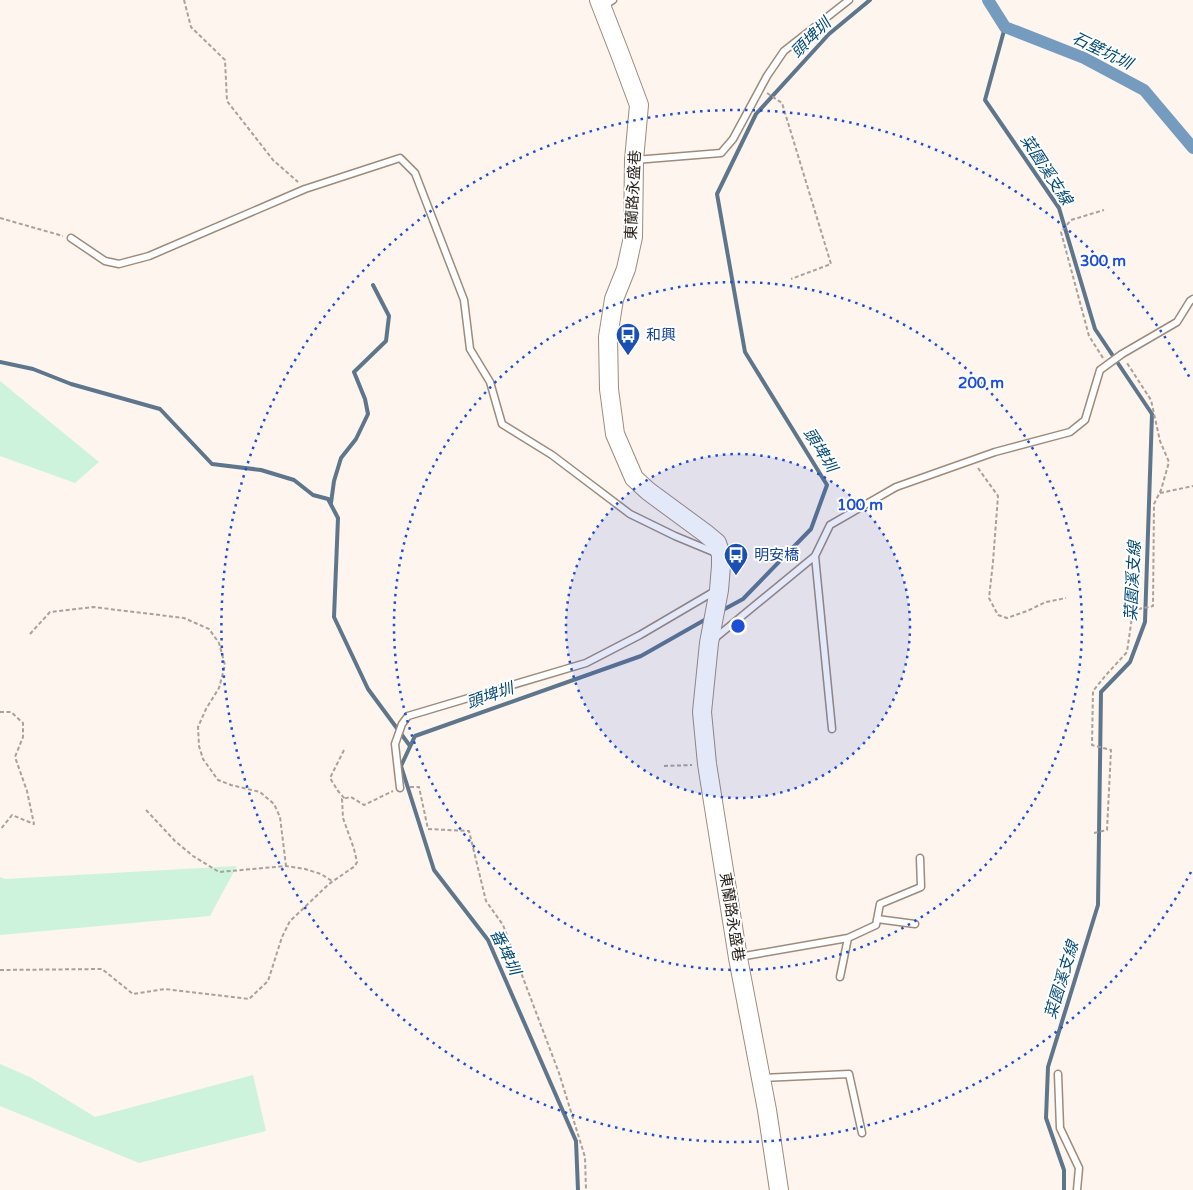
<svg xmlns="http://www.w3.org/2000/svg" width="1193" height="1190" font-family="'Varela Round','Noto Sans TC',sans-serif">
  <rect width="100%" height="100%" fill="#fdf5ee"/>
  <path fill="#cef3dd" d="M0 381 99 462 75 483 0 456Z
    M237 866 210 916 0 935V877L5 879Z
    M0 1064 30 1077 95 1117 253 1075 266 1131 139 1163 0 1106Z"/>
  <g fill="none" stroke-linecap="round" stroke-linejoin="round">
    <path stroke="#5e768c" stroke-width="4" d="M1005 27 985 100 1059 208 1095 329 1152 414 1145 622 1130 662 1101 692 1098 905 1048 1067 1046 1118 1064 1170V1190
      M0 362 33 369 71 384 160 409 212 464 261 470 294 480 313 495 328 499 338 518 334 617 368 689 410 746
      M331 503 334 481 341 458 356 439 368 414 365 399 354 372 386 341 389 316 373 285
      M721 611 743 599 811 529 827 485 745 352 717 194 756 114 829 34 870 0
      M578 1190 576 1141 488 940 434 870 401 766 415 736 641 656 708 618"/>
    <path stroke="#759cbe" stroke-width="12" d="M988 0 1005 27 1084 58 1144 90 1193 148"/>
    <defs>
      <path id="lane" d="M602 7 613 0
        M635 160 721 153 733 139 767 76 784 51 849 0
        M71 238 105 261 119 264 149 256 305 189 400 158 415 173 464 300 470 349 490 382 502 424 552 455 630 514 675 536 716 553
        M815 556 832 729
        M714 639 815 556 830 525 896 487 995 452 1070 432 1085 420 1100 370 1122 354 1177 322 1190 301 1193 299
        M400 788 395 744 402 724 408 716 586 663 640 635 715 591
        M877 919 915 924
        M739 957 848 938 876 925 880 904 921 887 920 858
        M840 977 848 938
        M1058 1074 1060 1128 1079 1168 1077 1190
        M762 1078 849 1074 862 1133"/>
      <path id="secondary" d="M599 0 620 54 639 105 634 160 633 237 626 269 614 299 608 337 609 389 615 434 634 478 648 491 705 533 717 543 721 555V566L719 590 709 643 702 712 707 764 738 958 767 1110 779 1190"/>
    </defs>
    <use href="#lane" stroke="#9e8b7b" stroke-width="9"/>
    <use href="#secondary" stroke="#9e8b7b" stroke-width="20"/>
    <path stroke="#a9a19b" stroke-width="2" stroke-dasharray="4 2.5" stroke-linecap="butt" d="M184 0 191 27 225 60 227 101 273 160 298 182
      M767 93 782 103 831 264 791 279
      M0 218 63 236
      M1103 358 1089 336 1061 232 1071 220 1104 210
      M978 468 998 496 993 562 989 598 998 615 1007 618 1027 611 1046 602 1066 598
      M1160 493 1193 486
      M30 634 50 612 93 607 184 618 209 629 219 643 225 665 219 688 206 709 198 727 199 746 203 759 218 780 231 785 260 792 274 804 280 817 286 866
      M0 712H11L23 723V737L15 757 27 791 34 824 12 815 0 830
      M344 750 330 778 338 791 345 799
      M664 766 692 765
      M410 787H419L428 829 469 831 486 901 503 925 559 1073 585 1157 586 1190
      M146 810 175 841 193 856 219 872 286 866 305 869 321 874 332 881
      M1094 833 1107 830 1111 750 1092 745 1093 691 1106 675 1127 652 1133 610 1153 606 1154 504 1161 490 1169 462 1160 441 1151 400 1127 363
      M0 970 102 969 133 994 165 989 249 999 268 981 282 937 290 921 329 884 355 866 357 862 354 849 343 818 342 799 351 797 364 805 393 791"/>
    <use href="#lane" stroke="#fff" stroke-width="6"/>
    <use href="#secondary" stroke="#fff" stroke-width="18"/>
  </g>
  <circle cx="738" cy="626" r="172" fill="#1d4ed8" fill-opacity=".12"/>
  <g fill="none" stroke="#1d4ed8" stroke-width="2.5" stroke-dasharray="2.5 5">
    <circle cx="738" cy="626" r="172"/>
    <circle cx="738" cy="626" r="344"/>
    <path d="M1191 872A516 516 0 1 1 1191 380"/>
  </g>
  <defs>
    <symbol id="bus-pin" viewBox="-11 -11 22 30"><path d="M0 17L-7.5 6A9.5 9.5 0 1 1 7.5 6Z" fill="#1a4fb4" stroke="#fff"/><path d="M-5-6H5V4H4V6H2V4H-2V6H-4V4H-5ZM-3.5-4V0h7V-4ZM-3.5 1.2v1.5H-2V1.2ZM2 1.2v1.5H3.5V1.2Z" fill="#fff"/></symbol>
  </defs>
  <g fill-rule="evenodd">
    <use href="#bus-pin" x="614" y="321" width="28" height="38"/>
    <use href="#bus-pin" x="722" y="541" width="28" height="38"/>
  </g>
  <g text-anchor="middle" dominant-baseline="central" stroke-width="4" stroke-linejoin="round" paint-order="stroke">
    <g font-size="15" fill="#271f19" stroke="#fff">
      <text transform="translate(633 195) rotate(-87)">東蘭路永盛巷</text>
      <text transform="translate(732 917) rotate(81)">東蘭路永盛巷</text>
    </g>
    <g font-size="15" fill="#164399" stroke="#fff" text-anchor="start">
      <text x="646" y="335">和興</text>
      <text x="754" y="555">明安橋</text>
    </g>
    <g font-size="16" font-style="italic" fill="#044a75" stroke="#fff">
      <text transform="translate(811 38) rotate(-45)">頭埤圳</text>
      <text transform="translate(1102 51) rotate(26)">石壁坑圳</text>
      <text transform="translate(1046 170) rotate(57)">菜園溪支線</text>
      <text transform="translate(820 450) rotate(58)">頭埤圳</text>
      <text transform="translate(1133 581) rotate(-87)">菜園溪支線</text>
      <text transform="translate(490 696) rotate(-19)">頭埤圳</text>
      <text transform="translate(505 952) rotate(64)">番埤圳</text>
      <text transform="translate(1062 980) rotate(-73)">菜園溪支線</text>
    </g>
  </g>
  <circle cx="738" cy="626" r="8" fill="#1d4ed8" stroke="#fff" stroke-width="2.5"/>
  <g font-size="15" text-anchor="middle" font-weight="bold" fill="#1d4ed8" stroke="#fff" stroke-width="4" stroke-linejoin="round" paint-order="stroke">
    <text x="1103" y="266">300 m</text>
    <text x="981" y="388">200 m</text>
    <text x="860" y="510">100 m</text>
  </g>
</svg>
